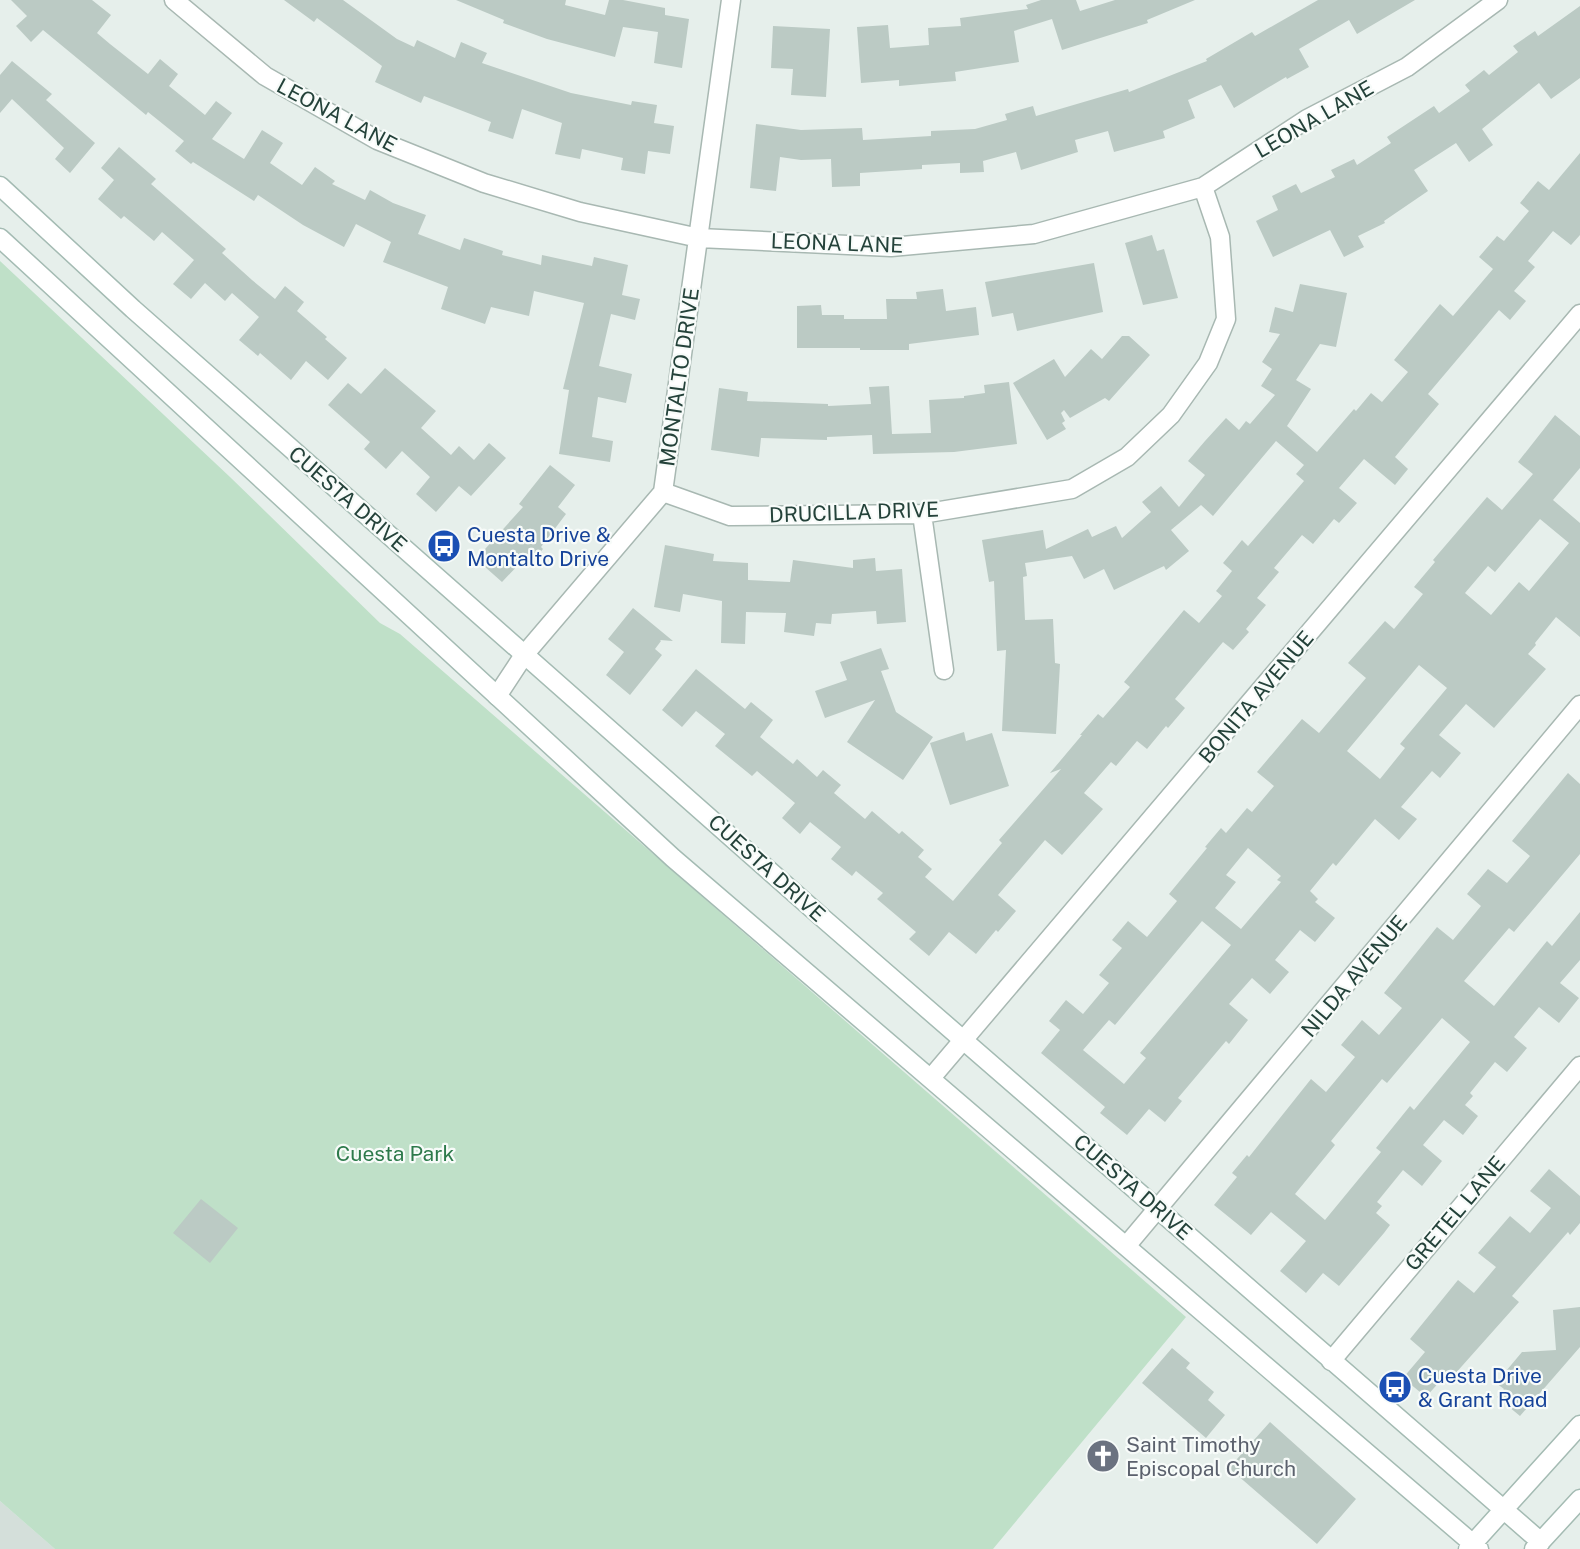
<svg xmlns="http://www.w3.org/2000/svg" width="1580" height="1549" font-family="'Public Sans',sans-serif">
  <rect width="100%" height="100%" fill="#e6efeb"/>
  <path fill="#d4dfda" d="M0 1501 55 1549H0Z"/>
  <path fill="#bfe0c8" d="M0 261 230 477 380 623 400 634 1186 1317 993 1549H55L0 1501Z"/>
  <path fill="#bbcac4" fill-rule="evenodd" d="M11 0H92L111 15 97 33 110 44 148 74 160 59 178 74 169 86 205 115 216 101 232 113 212 139 244 159 262 130 283 143 270 163 302 185 315 167 335 181 332 184 365 200 370 190 393 203 426 215 418 234 460 250 464 238 503 251 502 255 541 265 542 255 592 266 594 257 628 265 622 295 640 299 635 320 611 314 599 366 632 374 626 403 598 397 592 437 613 441 610 462 559 454 569 390 563 389 584 303 534 291 529 316 491 307 485 324 441 309 448 287 383 262 391 242 356 224 344 247 303 225 258 195 254 201 193 162 191 164 175 151 184 141 148 112 146 115 43 30 31 42 16 26 27 16Z
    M284 0H343L397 39 414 47 417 40 455 58 461 42 487 53 482 63 571 93 631 105 632 101 657 105 654 123 674 126 670 154 648 151 645 174 621 170 623 158 582 149 580 159 555 154 562 123 522 109 513 139 488 131 491 122 424 96 421 103 375 82 382 66 317 18 314 22Z
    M456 0H566L565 5 605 15 609 0H623L665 8V15L689 19 682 68 654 63 658 32 623 27 615 57 547 39 503 23 504 20Z
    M1041 0H1076L1080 11 1115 0H1195L1147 20 1148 23 1062 50 1052 19 1014 31 1019 62 955 72 956 81 899 86V80L861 83 857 27 888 25 890 48 929 45 928 28 961 26 960 18 1028 9 1026 5Z
    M1318 0H1415L1357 34 1349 20 1299 49 1309 67 1287 79 1286 77 1234 108 1221 85 1188 100 1195 118 1163 131 1165 138 1114 152 1108 131 1075 140 1078 152 1021 170 1016 152 983 161 984 172 960 173V163L922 165V169L860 173V186L832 187 831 159 801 160 780 157 776 191 750 188 756 124 801 130 862 128 863 140 931 136V131L975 129 1007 120 1005 114 1033 106 1036 116 1128 89 1129 92 1207 61 1206 59 1252 32 1255 36Z
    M1580 6V78L1551 99 1539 83 1482 129 1493 145 1469 162 1456 143 1414 170 1428 191 1384 221 1385 223 1358 236 1364 247 1344 257 1330 230 1273 257 1256 221 1278 210 1272 196 1296 184 1301 193 1335 177 1331 170 1354 159 1357 165 1391 143 1387 137 1434 106 1439 113 1470 91 1465 85 1484 70 1489 75 1518 52 1513 46 1535 31 1538 36Z
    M773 26 830 29 826 97 791 95 793 69 771 68Z
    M12 61 52 94 46 100 95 143 70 173 55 159 64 148 12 99 0 113V75Z
    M119 147 156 179 151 184 226 249 222 253 252 280 275 299 285 286 304 302 297 311 327 337 325 339 347 358 328 380 306 361 291 380 260 353 258 356 239 340 259 317 232 293 225 301 205 283 191 299 173 284 194 260 162 232 154 241 124 216 121 219 98 199 114 180 101 168Z
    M1580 153V235L1571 245 1553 231 1528 261 1535 267 1514 291 1526 301 1510 320 1499 310 1428 394 1439 404 1395 457 1408 469 1395 485 1364 459 1339 488 1357 503 1339 523 1334 519 1313 544 1302 535 1274 568 1279 572 1257 598 1266 605 1246 629 1249 632 1233 650 1223 642 1175 699 1185 708 1168 728 1166 726 1147 749 1137 741 1116 766 1111 762 1084 793 1103 809 1062 855 1045 840 998 895 1016 911 998 932 996 930 976 954 949 932 929 956 909 939 916 932 877 899 883 893 856 871 852 876 831 859 841 847 810 822 800 834 782 818 795 803 757 771 752 776 715 746 725 734 696 711 682 727 662 710 696 669 745 709 751 702 773 720 760 737 793 764 797 759 817 777 823 770 841 785 834 793 865 819 872 811 899 834 902 831 924 850 918 857 932 869 925 877 953 901 1002 843 999 840 1061 769 1050 773 1082 735H1080L1098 714 1103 718 1130 687 1124 682 1184 610 1199 623 1222 596 1216 591 1232 571 1223 563 1242 540 1248 546 1304 481 1296 474 1304 465 1276 441 1213 516 1201 505 1171 530 1189 551 1166 570 1164 566 1114 590 1104 569 1084 579 1072 556 1025 563 1027 576 1023 577 1025 620 1053 619 1055 663 1060 664 1056 734 1002 731 1006 650 997 651 994 581 989 582 982 540 1043 530 1046 549 1088 529 1092 537 1116 526 1122 538 1151 512 1142 502 1161 486 1179 507 1205 475 1188 461 1205 441 1226 418 1239 430 1246 421 1250 424 1275 395 1261 386 1272 369 1262 362 1280 334 1269 332 1275 307 1293 312 1300 284 1347 293 1336 347 1320 344 1296 380 1311 389 1287 426 1317 452 1354 409 1356 411 1371 393 1382 402 1408 372 1394 360 1440 304 1453 316 1493 269 1479 257 1497 236 1504 241 1529 211 1520 203 1538 181 1549 190Z
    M1152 235 1157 251 1164 249 1178 298 1143 305 1125 243Z
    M1094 263 1103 312 1017 331 1013 313 992 317 985 282Z
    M943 289 946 311 976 307 979 335 909 344V350H860V348H797V306L821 305 822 315H844V319H887L886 299H917L916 292Z
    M1122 336H1129L1150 355 1109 401 1105 398 1070 418 1064 410 1061 413 1065 421 1062 423 1066 429 1047 440 1013 383 1054 359 1065 377 1091 349 1102 359Z
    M385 368 436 411 421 428 451 455 459 446 474 460 489 443 506 458 471 496 459 486 436 512 416 494 430 477 402 451 386 469 364 449 370 442 328 405 348 383 361 394Z
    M1009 382 1017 444 954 452 873 454 872 435 827 437V440L761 438 759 457 711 450 719 388 748 392 747 401 828 404V406L871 404 869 387 889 386 892 434 931 433 929 400 964 398V396L985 393 984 385Z
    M1555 415 1580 436V468L1553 500 1580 523V637L1556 617 1535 643 1536 645 1528 654 1546 669 1494 728 1466 704 1439 735 1461 753 1440 778 1432 771 1401 807 1417 819 1399 840 1375 819 1336 866 1333 863 1310 891 1318 899 1315 902 1335 918 1315 942 1300 930 1275 960 1289 972 1270 994 1252 978 1229 1004 1248 1020 1229 1044 1226 1041 1178 1098 1182 1101 1165 1122 1149 1109 1127 1135 1100 1113 1105 1107 1041 1053 1060 1030 1049 1021 1066 1000 1083 1014 1109 983 1099 975 1122 948 1112 940 1128 921 1147 937 1177 901 1169 894 1207 848 1205 847 1221 828 1226 833 1247 808 1252 812 1274 786 1257 772 1302 719 1319 733 1366 678 1348 663 1385 621 1394 629 1423 594 1414 587 1435 562 1433 560 1487 497 1502 510 1533 474 1518 462ZM1540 519 1569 543 1529 591 1519 582 1491 615 1465 593 1488 566 1495 572ZM1419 665 1447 688 1400 744 1405 748 1380 779 1347 751ZM1248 848 1281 876 1277 880 1281 882 1241 929 1215 908 1236 882 1226 875ZM1202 921 1231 945 1140 1053 1146 1058 1124 1084 1083 1050 1109 1020 1115 1025Z
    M550 465 575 485 558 507 566 514 541 547 543 549 528 566 522 561 502 582 476 559 523 507 519 504Z
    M665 545 714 554 713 561 748 563V580L790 582 793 560 853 568V560L875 558 876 571 902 569 906 622 877 624 876 611 832 614 831 624 816 623 814 636 784 632 786 613 746 612 745 644 721 643 722 601 683 594 680 612 654 607Z
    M633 608 673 641 660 640 661 641 655 649 662 655 630 695 606 675 624 652 608 639Z
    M881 648 889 669 881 671 896 712 933 737 903 780 847 742 875 700 825 718 815 691 847 680 840 662Z
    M964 732 966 741 992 733 1009 786 950 805 930 743Z
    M1568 773 1580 784V854L1514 932 1509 928 1464 981 1494 1006 1547 941 1552 946 1580 912V960L1560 983 1579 998 1559 1023 1539 1007 1514 1037 1527 1048 1507 1072 1495 1062 1470 1093 1473 1096 1465 1105 1478 1116 1463 1135 1444 1120 1423 1145 1442 1161 1422 1186 1403 1170 1377 1202 1382 1206 1376 1213 1390 1225 1384 1233 1339 1286 1323 1273 1306 1293 1280 1271 1306 1241 1271 1212 1251 1235 1214 1205 1237 1177 1232 1173 1247 1155 1249 1157 1311 1079 1326 1092 1355 1057 1341 1045 1362 1020 1379 1035 1402 1008 1384 993 1437 927 1453 940 1481 906 1467 894 1488 869 1507 883 1530 856 1512 841ZM1442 1018 1470 1042 1414 1110 1410 1106 1376 1148 1381 1152 1325 1220 1295 1194 1335 1145 1331 1141 1382 1079 1387 1083Z
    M1549 1169 1580 1196V1223L1570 1235 1568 1232 1512 1296 1519 1302 1454 1375 1449 1371 1426 1397 1403 1378 1425 1352 1410 1339 1458 1280 1474 1293 1496 1267 1478 1253 1510 1216 1530 1233 1551 1208 1530 1191Z
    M201 1199 238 1228 210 1263 173 1233Z
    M1580 1307V1347L1520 1416 1497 1397 1504 1389 1496 1383 1522 1352 1556 1350 1553 1310Z
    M1172 1348 1190 1363 1186 1368 1214 1392 1208 1400 1225 1415 1206 1438 1142 1383Z
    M1270 1422 1356 1499 1317 1544 1229 1468Z"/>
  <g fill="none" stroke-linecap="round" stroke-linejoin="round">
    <defs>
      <path id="street" d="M174 0 265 76 377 140 484 183 580 212 699 238 891 247 1034 234 1203 187 1307 119 1407 67 1498 0
        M663 492 730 516 922 514 1072 489 1127 457 1171 415 1208 363 1226 319 1220 237 1203 187
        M922 514 944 670
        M497 696 524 655 663 492 731 0
        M931 1078 1580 314
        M1127 1245 1580 705
        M1331 1361 1580 1066"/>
      <path id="secondary" d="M0 186 133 309 825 920 1541 1542
        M0 238 673 858 1479 1549
        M1468 1549 1580 1425
        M1534 1549 1580 1499"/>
    </defs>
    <use href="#street" stroke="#a8b8b2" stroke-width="21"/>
    <use href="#secondary" stroke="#a4bbb3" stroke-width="21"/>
    <use href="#street" stroke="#fff" stroke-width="18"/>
    <use href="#secondary" stroke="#fff" stroke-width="18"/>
  </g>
  <defs>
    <symbol id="bus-disc" viewBox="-11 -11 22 22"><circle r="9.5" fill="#1a4fb4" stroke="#f7fbf9"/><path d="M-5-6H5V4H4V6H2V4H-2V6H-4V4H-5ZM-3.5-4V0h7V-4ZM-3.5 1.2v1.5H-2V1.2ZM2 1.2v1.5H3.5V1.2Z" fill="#fff"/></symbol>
    <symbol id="church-disc" viewBox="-11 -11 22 22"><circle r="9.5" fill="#6b7280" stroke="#f7fbf9"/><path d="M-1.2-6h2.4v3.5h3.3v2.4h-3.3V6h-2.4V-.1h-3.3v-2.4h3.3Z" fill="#fff"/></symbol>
  </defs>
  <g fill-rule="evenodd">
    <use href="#bus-disc" x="425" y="527" width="38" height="38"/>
    <use href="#bus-disc" x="1376" y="1368" width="38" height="38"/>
    <use href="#church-disc" x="1084" y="1437" width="38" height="38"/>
  </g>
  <g text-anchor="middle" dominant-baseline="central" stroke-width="4.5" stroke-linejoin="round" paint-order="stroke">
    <g font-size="21" fill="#24423a" stroke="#f7fbf9">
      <text transform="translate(337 115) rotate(28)">LEONA LANE</text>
      <text transform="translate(1314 119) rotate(-30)">LEONA LANE</text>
      <text transform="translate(837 243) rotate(2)">LEONA LANE</text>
      <text transform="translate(679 377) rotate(-82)">MONTALTO DRIVE</text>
      <text transform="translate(348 499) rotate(41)">CUESTA DRIVE</text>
      <text transform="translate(854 512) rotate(-2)">DRUCILLA DRIVE</text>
      <text transform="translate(1256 697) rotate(-50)">BONITA AVENUE</text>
      <text transform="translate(767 868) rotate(42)">CUESTA DRIVE</text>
      <text transform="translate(1354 976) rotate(-50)">NILDA AVENUE</text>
      <text transform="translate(1133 1187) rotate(41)">CUESTA DRIVE</text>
      <text transform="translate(1455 1213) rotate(-50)">GRETEL LANE</text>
    </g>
    <g font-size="21" fill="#164399" stroke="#f7fbf9" text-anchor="start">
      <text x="467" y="534">Cuesta Drive &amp;<tspan x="467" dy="24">Montalto Drive</tspan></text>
      <text x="1418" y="1375">Cuesta Drive<tspan x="1418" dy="24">&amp; Grant Road</tspan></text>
    </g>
    <g font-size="21" fill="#2d7a4b" stroke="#f7fbf9">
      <text x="395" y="1153">Cuesta Park</text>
    </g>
    <g font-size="21" fill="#5b616d" stroke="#f7fbf9" text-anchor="start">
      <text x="1126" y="1444">Saint Timothy<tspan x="1126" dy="24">Episcopal Church</tspan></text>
    </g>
  </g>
</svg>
